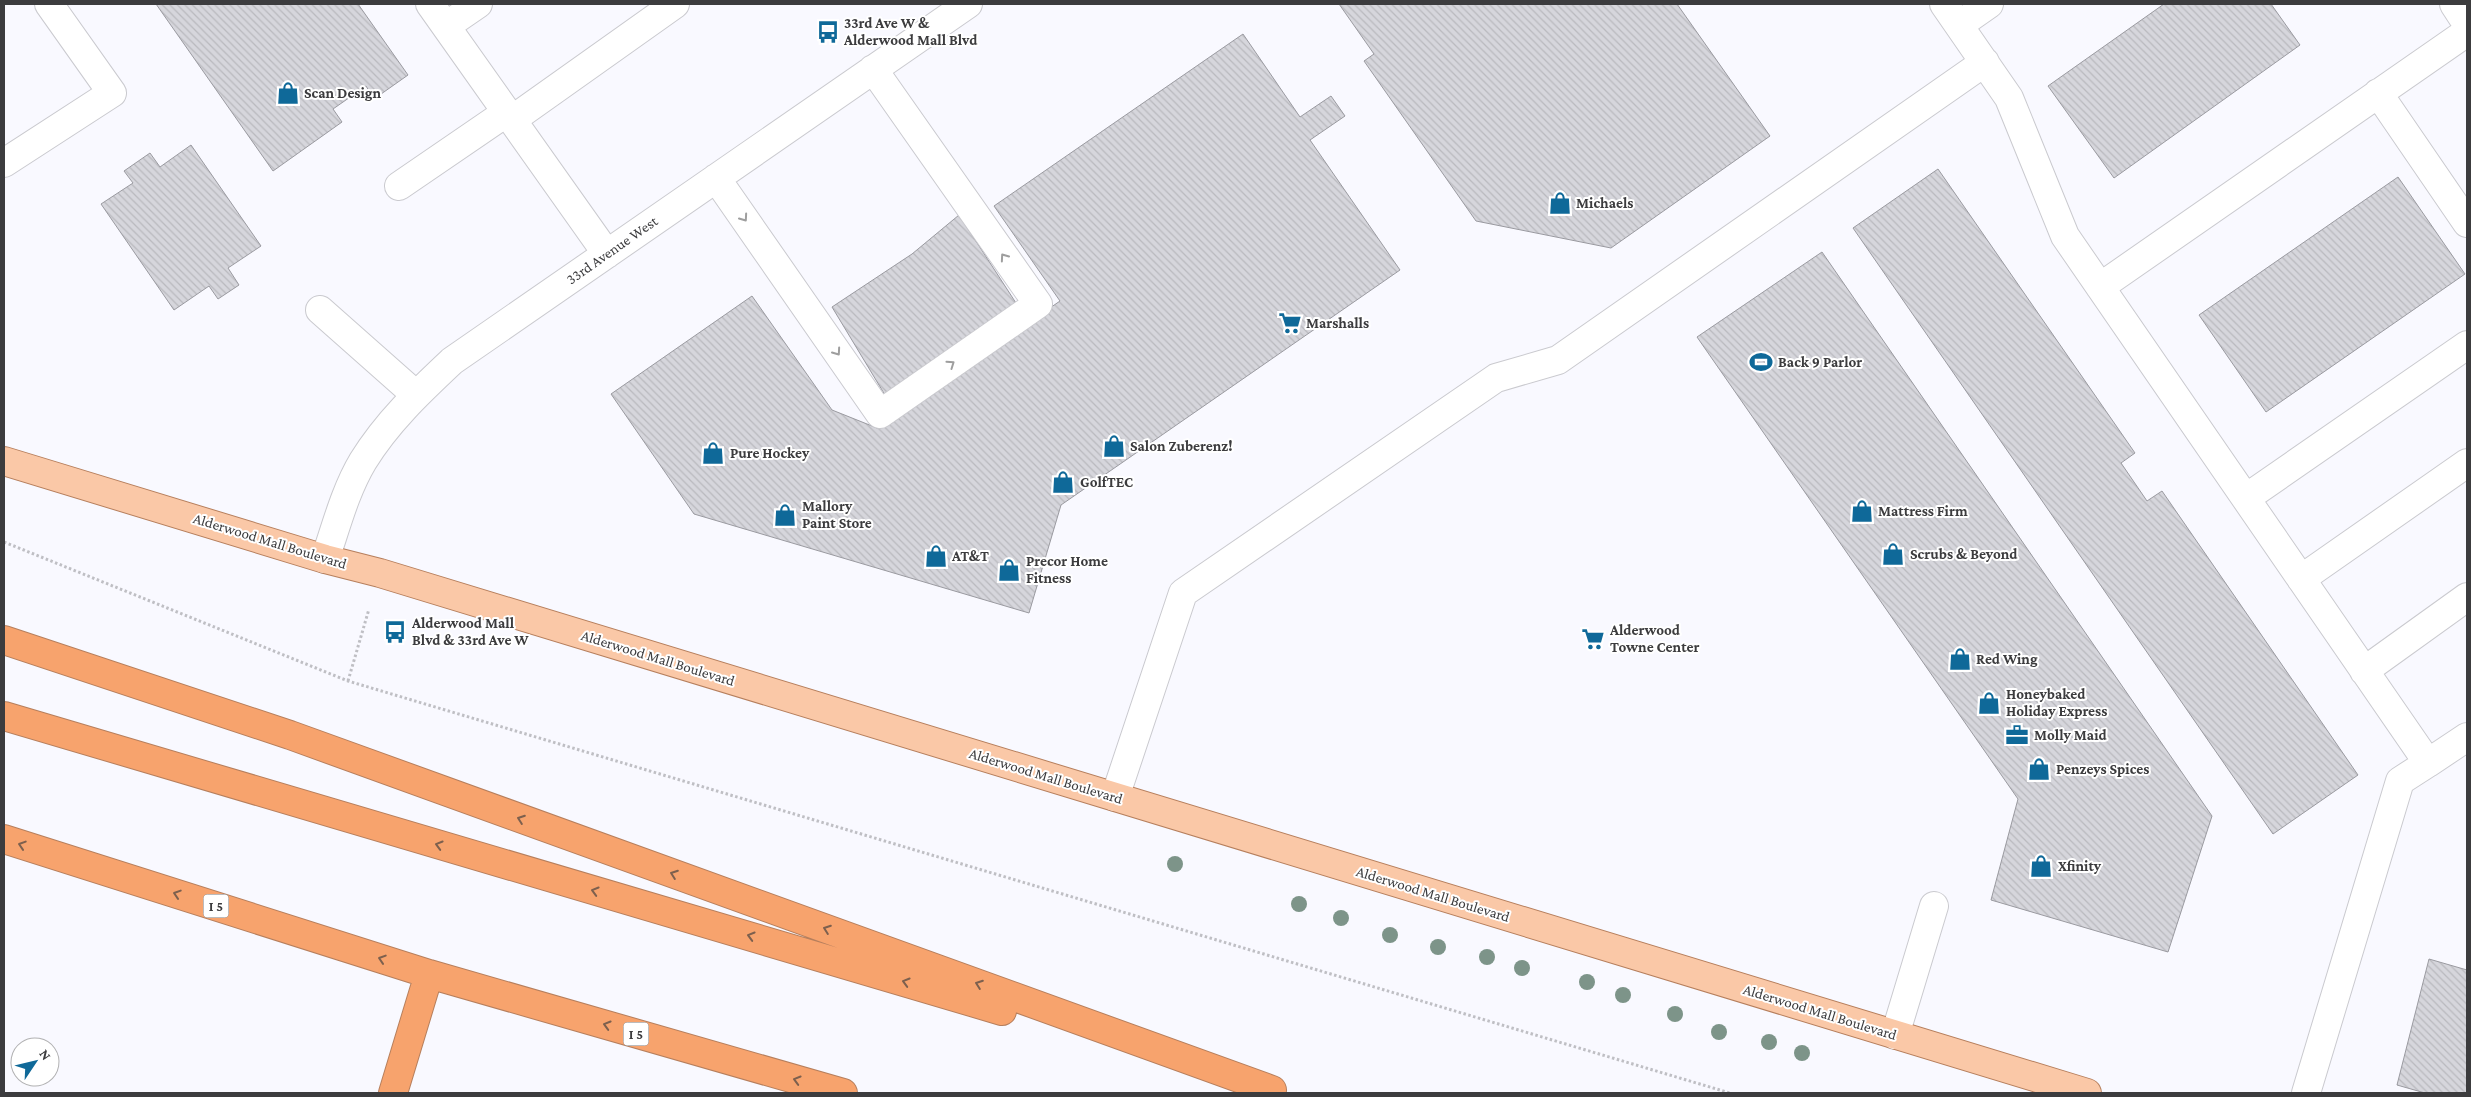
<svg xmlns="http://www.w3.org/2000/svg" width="2471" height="1097" font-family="'Crimson Pro',serif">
  <defs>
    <pattern id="building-back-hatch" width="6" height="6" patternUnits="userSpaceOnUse" patternTransform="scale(1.25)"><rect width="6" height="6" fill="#d6d6dc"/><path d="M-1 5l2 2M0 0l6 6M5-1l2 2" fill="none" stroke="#b9b9be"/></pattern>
  </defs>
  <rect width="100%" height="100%" fill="#f9f9ff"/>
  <path fill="url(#building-back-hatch)" stroke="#9a9aa0" d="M156 4H358L408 75 374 99 366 86 333 109 342 122 273 171Z
    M1339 4H1677L1770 136 1611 248 1476 221 1364 61 1374 54Z
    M2164 4H2271L2300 45 2114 178 2048 86Z
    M1243 34 1300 117 1331 96 1345 116 1310 140 1400 270 1061 505 1029 613 694 514 611 394 752 296 832 410 877 428 1060 301 994 206Z
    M191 145 261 246 228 268 239 285 218 299 209 286 174 310 101 204 133 183 124 171 150 153 160 167Z
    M1938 169 2135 453 2121 463 2147 501 2162 491 2358 775 2273 834 1853 228Z
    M2398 177 2465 274 2266 412 2199 315Z
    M959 215 1016 303 885 395 832 307 912 254Z
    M1822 252 2212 816 2168 952 1991 900 2018 799 1697 337Z
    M2429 959 2467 970V1093H2425L2397 1085Z"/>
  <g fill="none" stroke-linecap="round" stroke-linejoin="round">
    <defs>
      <path id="minor" d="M430 4 607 254
        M1944 4 2009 98 2065 236 2428 763 2400 781 2306 1093
        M2454 4 2467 24
        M1959 25 1989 4
        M446 26 478 4
        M2378 93 2467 223
        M513 119 675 4
        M4 163 112 93 49 4
        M716 178 880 414 1038 304 873 69
        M399 186 507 112
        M2100 287 2467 32
        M320 310 416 395
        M2246 498 2467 345
        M325 559C336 527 345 491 363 461 387 422 419 392 452 361L968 4
        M2301 579 2467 463
        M2364 671 2467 597
        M2428 763 2467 737
        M1115 797 1183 593 1496 378 1558 360 1985 62
        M1895 1035 1934 906"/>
      <path id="major" d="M4 461 325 559 380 573 2087 1093"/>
      <path id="highway" d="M4 640 290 735 1272 1090
        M4 716 1002 1011
        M4 839 429 974 843 1093
        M393 1093 429 974"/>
    </defs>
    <use href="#minor" stroke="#cacacf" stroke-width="30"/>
    <use href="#major" stroke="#b67f5d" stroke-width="30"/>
    <use href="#highway" stroke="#b67f5d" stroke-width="30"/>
    <path stroke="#bfbfc4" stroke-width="3" stroke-dasharray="2.5 2.5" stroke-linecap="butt" d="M4 542 348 681 1730 1093
      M348 681 369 609"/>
    <use href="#minor" stroke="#fff" stroke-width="28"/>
    <use href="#major" stroke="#fac8a7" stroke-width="28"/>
    <use href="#highway" stroke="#f7a36d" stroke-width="28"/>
  </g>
  <g fill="#7d9489">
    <circle cx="1175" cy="864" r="8"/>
    <circle cx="1299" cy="904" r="8"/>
    <circle cx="1341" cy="918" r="8"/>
    <circle cx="1390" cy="935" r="8"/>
    <circle cx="1438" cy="947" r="8"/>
    <circle cx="1487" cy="957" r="8"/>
    <circle cx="1522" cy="968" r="8"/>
    <circle cx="1587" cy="982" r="8"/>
    <circle cx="1623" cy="995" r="8"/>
    <circle cx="1675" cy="1014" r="8"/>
    <circle cx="1719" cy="1032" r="8"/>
    <circle cx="1769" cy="1042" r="8"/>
    <circle cx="1802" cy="1053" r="8"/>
  </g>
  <defs><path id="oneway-chevron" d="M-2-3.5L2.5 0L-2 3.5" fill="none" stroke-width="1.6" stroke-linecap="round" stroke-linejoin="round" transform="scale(1.25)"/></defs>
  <g stroke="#9e9e9e">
    <use href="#oneway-chevron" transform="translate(744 218) rotate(55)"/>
    <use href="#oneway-chevron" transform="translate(1004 257) rotate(-125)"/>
    <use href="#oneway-chevron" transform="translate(837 352) rotate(55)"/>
    <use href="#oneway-chevron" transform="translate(951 364) rotate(-35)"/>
  </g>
  <g stroke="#7d604e">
    <use href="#oneway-chevron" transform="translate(521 819) rotate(-160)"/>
    <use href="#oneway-chevron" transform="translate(22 845) rotate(-162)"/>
    <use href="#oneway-chevron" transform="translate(439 845) rotate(-164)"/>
    <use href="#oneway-chevron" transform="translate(674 874) rotate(-160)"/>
    <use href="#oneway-chevron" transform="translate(595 891) rotate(-164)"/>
    <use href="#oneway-chevron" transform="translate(177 894) rotate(-162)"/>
    <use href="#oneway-chevron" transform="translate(827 929) rotate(-160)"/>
    <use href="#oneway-chevron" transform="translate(751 936) rotate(-164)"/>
    <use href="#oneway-chevron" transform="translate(382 959) rotate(-162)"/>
    <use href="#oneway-chevron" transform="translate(906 982) rotate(-164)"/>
    <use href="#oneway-chevron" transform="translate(979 984) rotate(-160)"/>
    <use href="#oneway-chevron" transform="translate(607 1025) rotate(-164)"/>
    <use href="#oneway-chevron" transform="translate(797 1080) rotate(-164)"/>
  </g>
  <defs>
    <symbol id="bus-bare" viewBox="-9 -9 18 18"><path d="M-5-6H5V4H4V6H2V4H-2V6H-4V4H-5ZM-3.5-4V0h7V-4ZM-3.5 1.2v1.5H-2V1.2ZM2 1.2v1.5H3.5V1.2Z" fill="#0f6999" stroke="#fff" stroke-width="2.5" paint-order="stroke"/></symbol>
    <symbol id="shop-bare" viewBox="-9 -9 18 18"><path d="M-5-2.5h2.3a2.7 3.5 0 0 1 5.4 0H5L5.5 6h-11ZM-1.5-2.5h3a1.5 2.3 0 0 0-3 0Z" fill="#0f6999" stroke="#fff" stroke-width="2.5" paint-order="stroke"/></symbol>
    <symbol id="supermarket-bare" viewBox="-9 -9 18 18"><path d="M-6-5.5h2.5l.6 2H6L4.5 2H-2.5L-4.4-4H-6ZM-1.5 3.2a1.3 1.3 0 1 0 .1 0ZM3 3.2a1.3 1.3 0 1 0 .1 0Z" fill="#0f6999" stroke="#fff" stroke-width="2.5" paint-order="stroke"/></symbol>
    <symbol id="stadium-bare" viewBox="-9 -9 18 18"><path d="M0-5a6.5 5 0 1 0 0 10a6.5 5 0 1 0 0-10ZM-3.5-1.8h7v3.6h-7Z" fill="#0f6999" stroke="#fff" stroke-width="2.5" paint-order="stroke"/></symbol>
    <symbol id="office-bare" viewBox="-9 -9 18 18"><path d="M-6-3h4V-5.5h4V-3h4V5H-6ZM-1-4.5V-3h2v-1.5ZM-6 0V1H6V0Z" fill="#0f6999" stroke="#fff" stroke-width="2.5" paint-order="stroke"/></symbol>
  </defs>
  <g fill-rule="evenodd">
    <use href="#bus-bare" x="812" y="16" width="32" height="32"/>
    <use href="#shop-bare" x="272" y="77" width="32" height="32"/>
    <use href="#shop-bare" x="1544" y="187" width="32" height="32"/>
    <use href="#supermarket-bare" x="1274" y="307" width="32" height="32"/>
    <use href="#stadium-bare" x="1745" y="346" width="32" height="32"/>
    <use href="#shop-bare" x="1098" y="430" width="32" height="32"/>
    <use href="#shop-bare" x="697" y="437" width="32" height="32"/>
    <use href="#shop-bare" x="1047" y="466" width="32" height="32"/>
    <use href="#shop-bare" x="1846" y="495" width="32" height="32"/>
    <use href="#shop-bare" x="769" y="499" width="32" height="32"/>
    <use href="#shop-bare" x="1877" y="538" width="32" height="32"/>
    <use href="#shop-bare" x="920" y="540" width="32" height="32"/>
    <use href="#shop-bare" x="993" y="554" width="32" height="32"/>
    <use href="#bus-bare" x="379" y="616" width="32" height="32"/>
    <use href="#supermarket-bare" x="1577" y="623" width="32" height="32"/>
    <use href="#shop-bare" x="1944" y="643" width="32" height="32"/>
    <use href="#shop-bare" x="1973" y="687" width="32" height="32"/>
    <use href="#office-bare" x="2001" y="719" width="32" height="32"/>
    <use href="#shop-bare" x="2023" y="753" width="32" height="32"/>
    <use href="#shop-bare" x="2025" y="850" width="32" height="32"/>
  </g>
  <g text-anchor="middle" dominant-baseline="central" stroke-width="4" stroke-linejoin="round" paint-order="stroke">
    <g fill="#fff" stroke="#767678" stroke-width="1">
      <rect x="203.5" y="894.5" width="25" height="23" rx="4"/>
      <rect x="623.5" y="1022.5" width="25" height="23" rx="4"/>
    </g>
    <g font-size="14" font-weight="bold" fill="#3c3c3e">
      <text x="216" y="906">I 5</text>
      <text x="636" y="1034">I 5</text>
    </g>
    <g font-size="15" font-weight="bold" fill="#3c3c3e" stroke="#fff" text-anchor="start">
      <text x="844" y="23">33rd Ave W &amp;<tspan x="844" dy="17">Alderwood Mall Blvd</tspan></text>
      <text x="304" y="93">Scan Design</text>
      <text x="1576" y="203">Michaels</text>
      <text x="1306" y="323">Marshalls</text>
      <text x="1778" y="362">Back 9 Parlor</text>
      <text x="1130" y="446">Salon Zuberenz!</text>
      <text x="730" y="453">Pure Hockey</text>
      <text x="1080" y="482">GolfTEC</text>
      <text x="802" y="506">Mallory<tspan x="802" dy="17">Paint Store</tspan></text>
      <text x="1878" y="511">Mattress Firm</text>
      <text x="1910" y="554">Scrubs &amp; Beyond</text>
      <text x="952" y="556">AT&amp;T</text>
      <text x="1026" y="561">Precor Home<tspan x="1026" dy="17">Fitness</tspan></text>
      <text x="412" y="623">Alderwood Mall<tspan x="412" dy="17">Blvd &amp; 33rd Ave W</tspan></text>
      <text x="1610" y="630">Alderwood<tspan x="1610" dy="17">Towne Center</tspan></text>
      <text x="1976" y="659">Red Wing</text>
      <text x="2006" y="694">Honeybaked<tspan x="2006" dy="17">Holiday Express</tspan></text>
      <text x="2034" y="735">Molly Maid</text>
      <text x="2056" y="769">Penzeys Spices</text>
      <text x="2058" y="866">Xfinity</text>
    </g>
    <g font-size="15" fill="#3c3c3e" stroke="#fff">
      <text transform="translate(612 250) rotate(-35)">33rd Avenue West</text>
      <text transform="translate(270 541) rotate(17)">Alderwood Mall Boulevard</text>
      <text transform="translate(658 658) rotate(17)">Alderwood Mall Boulevard</text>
      <text transform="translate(1046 776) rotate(17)">Alderwood Mall Boulevard</text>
      <text transform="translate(1433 894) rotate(17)">Alderwood Mall Boulevard</text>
      <text transform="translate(1820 1012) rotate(17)">Alderwood Mall Boulevard</text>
    </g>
  </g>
  <rect width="2471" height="1097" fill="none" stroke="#3c3c3e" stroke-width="10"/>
  <g transform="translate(35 1062) rotate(55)"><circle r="24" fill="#ffffff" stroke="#b1b1b2"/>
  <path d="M0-4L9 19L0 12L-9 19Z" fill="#0f6999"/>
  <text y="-8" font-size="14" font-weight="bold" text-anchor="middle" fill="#3c3c3e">N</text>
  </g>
</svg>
